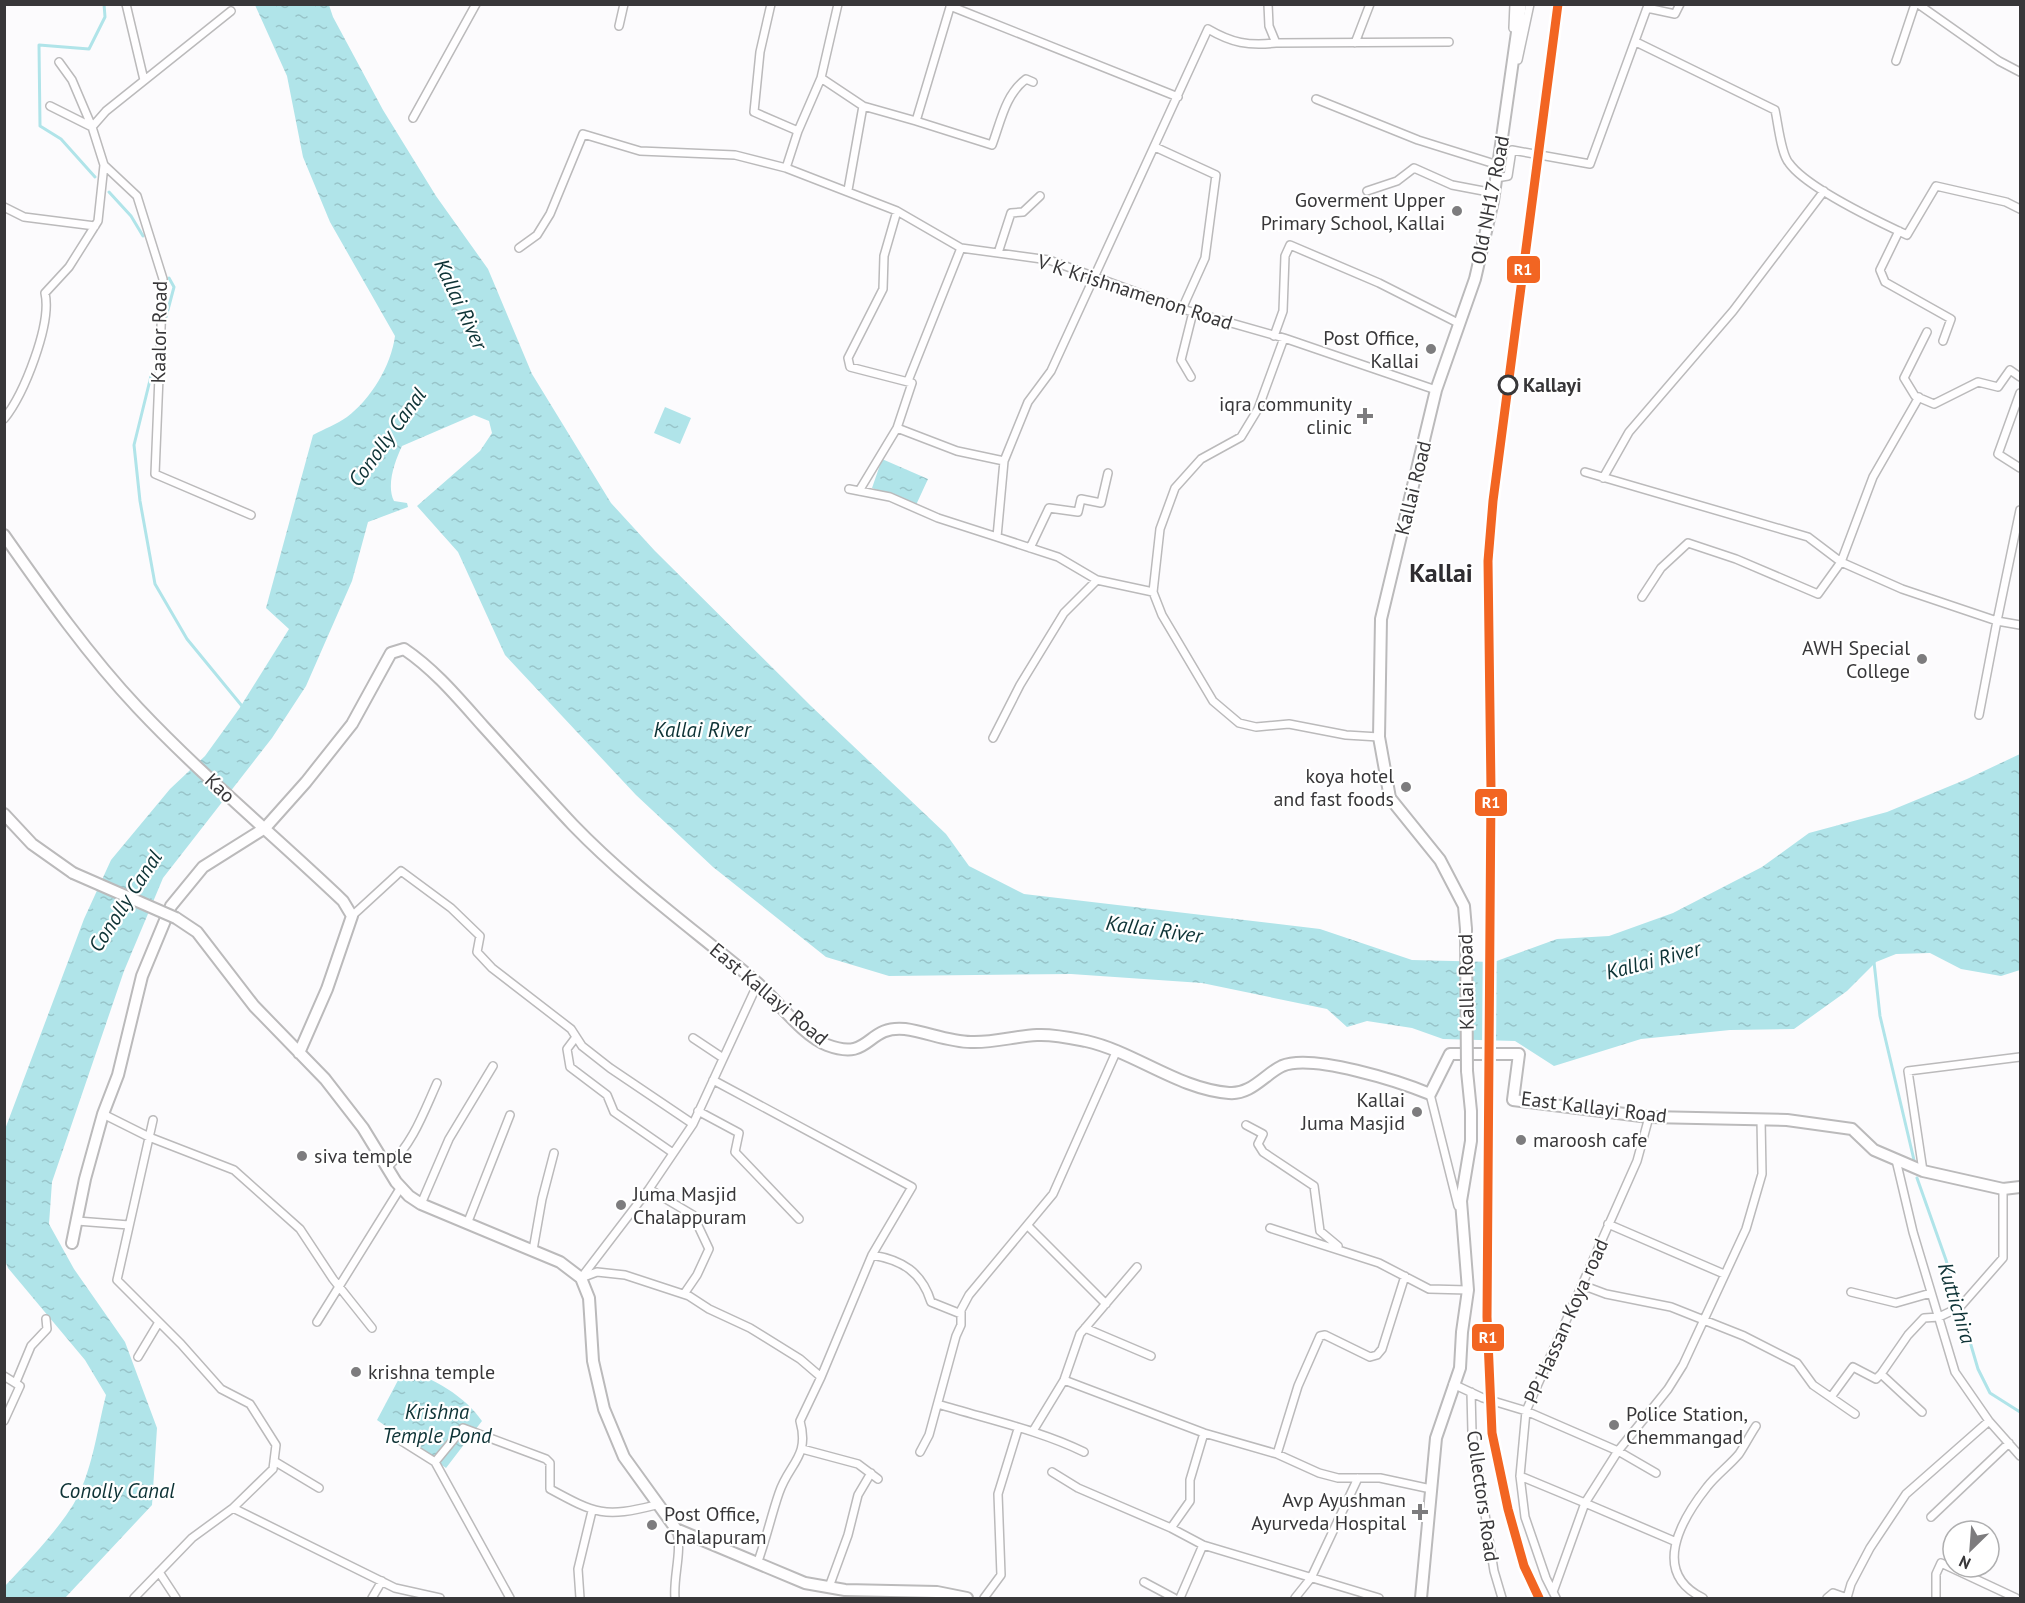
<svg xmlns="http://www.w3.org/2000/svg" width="2025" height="1603" font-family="'PT Sans',sans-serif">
  <defs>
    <pattern id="water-ripples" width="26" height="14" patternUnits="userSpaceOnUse" patternTransform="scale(1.5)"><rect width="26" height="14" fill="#b0e4e9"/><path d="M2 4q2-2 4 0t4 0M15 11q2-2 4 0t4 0" fill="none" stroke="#98c4c9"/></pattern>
  </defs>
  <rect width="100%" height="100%" fill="#fcfbfd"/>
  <path fill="url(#water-ripples)" d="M255 5H329L333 17 383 110 436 196 488 269 532 374 611 503 655 551 811 706 946 834 969 866 1024 894 1320 929 1412 960 1494 962 1557 939 1609 936 1673 913 1762 867 1809 833 1887 812 1967 779 2020 754V970L2001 976 1961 969 1930 953 1896 954 1876 962 1847 991 1794 1029 1730 1030 1641 1039 1554 1066 1515 1041 1443 1039 1412 1028 1367 1021 1347 1027 1327 1009 1202 983 1071 974 889 976 826 957 713 867 636 795 505 655 458 552 417 506 480 451 492 433 489 421 474 415 402 446C395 461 386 485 394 501L407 503 408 507 368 522 352 581 306 686 272 738 163 878 124 971 52 1182 49 1224 74 1269 125 1342 157 1428 152 1505 65 1598H5V1586C28 1561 54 1535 73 1505 92 1474 97 1430 106 1395L85 1360 8 1268 4 1258V1132L84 919 111 860 170 789 205 756 239 709 289 629 266 608 313 435C324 429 337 424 347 417 371 399 391 366 395 336L330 222 303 157 287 76Z
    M665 407 691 418 680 444 654 433Z
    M882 459 928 479 916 505 872 488Z
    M404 1369C433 1378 465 1396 482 1421L446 1468 377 1420Z"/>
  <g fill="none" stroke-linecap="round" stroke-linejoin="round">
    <path stroke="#b0e4e9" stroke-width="3" d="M95 177 61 139 40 126 39 45 89 49 105 17 104 4
      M109 192 131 216 143 236
      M166 317 174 287 169 278
      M151 376 134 445 140 501 155 584 187 639 242 706
      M1874 962 1880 1016 1914 1160
      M1917 1178 1946 1260 1978 1369 1990 1393 2020 1412"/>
    <defs>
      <path id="street" d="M126 4 144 80
        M771 4 760 52 754 112 798 131 786 168 897 211 961 248 1049 260 1182 309 1284 338 1436 390
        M1268 4 1269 26 1276 43 1449 42
        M1918 4 1999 61 2020 72
        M950 6 1178 97
        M231 11 106 111 92 127 104 165 137 196 163 279 155 474 251 515
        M619 26 624 4
        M1513 28 1514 4
        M1636 42 1775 110C1778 123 1781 154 1789 163 1806 187 1879 222 1907 235L1936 186 2006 202 2020 209
        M1355 43 1370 4
        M1518 60 1530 4
        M1896 61 1915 4
        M59 62 72 80 92 127
        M821 78 863 106
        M1316 99 1418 140 1498 165
        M50 106 92 127
        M413 118 476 4
        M916 121 992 145C1001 121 1005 95 1026 79L1033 82
        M798 131 821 78 838 4
        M1155 147 1216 175 1205 258 1182 309
        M1496 178 1508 176 1512 150 1590 164 1647 8 1675 14 1680 4
        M848 190 863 106 916 121 951 4
        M1367 191 1397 181 1414 168 1452 185 1494 193
        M4 207 24 217 95 226
        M897 211 884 256 883 289 848 358 850 367 912 383 897 428 957 451 1004 461 997 537 1058 557 1097 580 1153 592 1162 615 1213 701 1239 723 1256 727 1289 724 1346 735 1379 737
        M1899 231 1880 270 1885 282 1951 319 1943 341
        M519 248 537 235 550 214 583 134 640 151 735 155 786 168
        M998 253 1011 213 1023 212 1040 196
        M1927 332 1904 378 1915 396 1934 404 1978 382 1998 387 2010 370 2020 377
        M1274 336 1283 311 1285 256 1290 245 1379 283 1458 323
        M1191 377 1181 360 1193 312
        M908 381 961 248
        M2020 393 1998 454 2020 468
        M4 419C24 394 52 324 45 293L69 267 98 221 104 165
        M1004 461 1028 402 1051 371 1208 29C1232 43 1248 46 1276 43
        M1585 472 1808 537 1841 562 1873 477 1919 397
        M1603 478 1629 432 1733 311 1824 191
        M849 489 890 497 938 518 997 537
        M859 491 897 428
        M1030 548 1049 508 1078 512 1081 499 1101 503 1108 473
        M1153 592 1160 529 1175 488 1201 459 1241 437 1258 409 1284 338
        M1642 597 1661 568 1688 543 1736 559 1818 594 1841 562 1902 589 1997 621 2020 510
        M1979 715 1997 621 2020 625
        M993 738 1020 685 1064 613 1097 580
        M352 916 401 871 451 908 480 936 477 952 492 968 571 1029 582 1046 610 1068 693 1124
        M576 1037 567 1049 570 1067 607 1095 614 1112 673 1153
        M693 1038 723 1058
        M713 1080 912 1187 872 1255
        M1430 1094 1458 1206
        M698 1111 739 1133 735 1152 799 1219
        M103 1114 149 1137 234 1170 300 1229 333 1279 372 1328
        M153 1120 117 1280 181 1344 221 1389 250 1404 276 1445 273 1469 233 1508 395 1588 440 1598
        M1246 1125 1263 1134 1258 1144 1263 1152 1314 1186 1320 1231 1338 1246
        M1896 1160 1913 1232 1955 1372 1989 1421 2020 1456
        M388 1167C413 1143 423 1114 437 1083
        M1923 1171 1908 1071 2020 1057
        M649 1189 693 1215 709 1249 697 1275 684 1294
        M421 1204 449 1139 493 1066
        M77 1221 129 1225
        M467 1224 510 1115
        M1608 1224 1724 1274
        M1028 1226 1106 1304
        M1270 1228 1379 1263 1429 1289 1468 1290
        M533 1250 542 1199 554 1153
        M581 1278 597 1272 625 1275 689 1296 709 1309 750 1328 800 1359 821 1377 800 1421C810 1457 789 1463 779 1493 771 1516 766 1540 757 1564
        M581 1278 649 1189 693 1124 758 983
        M1582 1285 1606 1294 1671 1307 1744 1336 1797 1363 1813 1385 1855 1414
        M1851 1292 1896 1303 1931 1293
        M317 1322 401 1187
        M1085 1328 1151 1356
        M138 1357 159 1322
        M4 1376 20 1386 4 1421
        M821 1377 872 1255C902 1260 922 1272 931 1302L961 1314
        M1064 1380 1204 1433 1277 1454 1319 1473 1338 1478H1380L1431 1489
        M16 1382 31 1346 47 1329 46 1319
        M1453 1384 1483 1398 1526 1411 1618 1451 1656 1473
        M1471 1392 1472 1432 1494 1571 1502 1598
        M1831 1397 1853 1367 1876 1379 1881 1374
        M938 1404C986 1419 1039 1430 1084 1452
        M1922 1412 1881 1374 1908 1335 1924 1318 1939 1317 1960 1307 2003 1258V1189
        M1033 1431 1064 1380 1080 1334 1137 1267
        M400 1440 435 1462 510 1598
        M802 1449 858 1464 878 1479
        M920 1452 929 1435 956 1336 961 1325V1310L969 1295 1053 1194 1117 1050
        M1277 1454 1298 1386 1320 1336 1325 1335 1370 1357 1377 1355 1382 1349 1405 1276
        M274 1461 319 1488
        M435 1462 463 1428 546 1459 550 1463V1489C596 1514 604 1518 656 1505
        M1052 1472 1078 1488 1171 1528 1190 1501V1480L1204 1433
        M1520 1476 1585 1503 1553 1592
        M1931 1517 2009 1443
        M1171 1528 1203 1545 1379 1598
        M1674 1541 1585 1503 1618 1451 1668 1389 1683 1365 1746 1229 1762 1174 1761 1119
        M159 1572 176 1598
        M1144 1582 1174 1598
        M829 1587 848 1535 858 1495 871 1473
        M134 1598 192 1538 233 1508
        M372 1598 382 1581
        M580 1598 578 1569 592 1511
        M675 1598C673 1576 683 1550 676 1529
        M984 1598 1001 1575 998 1494 1018 1429
        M1180 1598 1203 1545
        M1295 1598 1311 1578 1358 1478
        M1556 1598 1546 1578 1525 1517 1520 1476 1526 1411 1637 1161 1649 1117
        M1703 1598C1651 1573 1680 1521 1707 1487 1716 1475 1729 1466 1739 1454 1745 1445 1750 1435 1756 1426
        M1827 1598 1833 1593 1847 1598
        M1847 1598 1851 1584 1870 1548 1906 1494 1989 1421
        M1936 1598V1574L1941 1563 2016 1598"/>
      <path id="secondary" d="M4 535C46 595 88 655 138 708 202 776 275 836 343 901L352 916 327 989 299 1053
        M4 814 32 844 73 873
        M176 918 197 932 254 1006 325 1079 363 1128 396 1182 409 1196 421 1204 560 1262 581 1278 589 1298 593 1361 604 1409 624 1457 676 1529 805 1583 845 1590 937 1592 967 1598
        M72 1243 85 1179 103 1114 118 1075 142 976 171 906 203 867 265 828 306 782 352 724 391 653 404 649C435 670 458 698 483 726 513 759 542 792 573 825 629 883 693 929 754 980 776 998 801 1035 827 1045 872 1062 865 1025 905 1029 927 1032 949 1042 971 1042 994 1043 1015 1036 1037 1035 1053 1034 1071 1038 1086 1041 1135 1052 1178 1089 1229 1093 1251 1095 1265 1074 1282 1066 1312 1053 1401 1082 1430 1094L1450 1054H1519L1513 1100 1649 1117 1787 1120 1852 1129 1874 1150 1923 1171 2003 1189 2020 1187"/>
      <path id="primary" d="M1466 929 1464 906 1440 860 1390 798 1379 737 1381 619 1436 390 1475 279 1493 201 1521 4
        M1421 1598 1436 1438 1460 1368 1462 1332 1468 1290 1461 1201 1471 1141V1111L1467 1071"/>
    </defs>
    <use href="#street" stroke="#bbbabb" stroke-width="10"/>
    <use href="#secondary" stroke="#bbbabb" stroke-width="14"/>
    <use href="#primary" stroke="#bbbabb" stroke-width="14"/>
    <use href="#street" stroke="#fffeff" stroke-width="7"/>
    <use href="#secondary" stroke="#fffeff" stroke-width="10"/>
    <use href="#primary" stroke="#fffeff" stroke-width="10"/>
    <path stroke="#cccbcc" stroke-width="3" stroke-dasharray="3 6" stroke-linecap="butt" d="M1492 1433C1507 1489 1514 1545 1539 1598"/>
    <defs>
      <path id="secondary-bridge" d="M73 873 176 918"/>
      <path id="primary-bridge" d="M1466 929 1467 1071"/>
    </defs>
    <use href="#secondary-bridge" stroke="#bbbabb" stroke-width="14" stroke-linecap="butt"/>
    <use href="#primary-bridge" stroke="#bbbabb" stroke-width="14" stroke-linecap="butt"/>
    <use href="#secondary-bridge" stroke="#fffeff" stroke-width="10"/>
    <use href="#primary-bridge" stroke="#fffeff" stroke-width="10"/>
    <defs>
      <path id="rail-1" d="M1539 1598 1524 1566 1508 1509 1492 1433 1487 1317 1491 790 1488 561 1493 501 1558 4"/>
    </defs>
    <use href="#rail-1" stroke="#fff" stroke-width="14"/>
    <use href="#rail-1" stroke="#f26522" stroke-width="9"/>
  </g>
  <g fill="#7d7c7e" stroke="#fff" stroke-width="2">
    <circle cx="1457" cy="211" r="6"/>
    <circle cx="1431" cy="349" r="6"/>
    <path d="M1362 407h6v6h6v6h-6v6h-6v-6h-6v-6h6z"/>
    <circle cx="1922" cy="659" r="6"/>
    <circle cx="1406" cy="787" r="6"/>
    <circle cx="1417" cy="1112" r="6"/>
    <circle cx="1521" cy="1140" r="6"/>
    <circle cx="302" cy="1156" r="6"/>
    <circle cx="621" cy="1205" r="6"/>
    <circle cx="356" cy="1372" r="6"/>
    <circle cx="1614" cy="1425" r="6"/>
    <path d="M1417 1503h6v6h6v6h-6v6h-6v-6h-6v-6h6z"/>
    <circle cx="652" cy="1525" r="6"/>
  </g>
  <circle fill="#fff" stroke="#383739" stroke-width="3" cx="1508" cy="385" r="9"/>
  <g text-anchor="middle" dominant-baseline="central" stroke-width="4.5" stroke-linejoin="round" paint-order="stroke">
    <g font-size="20" fill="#383739" stroke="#fff" text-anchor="end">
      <text x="1445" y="200">Goverment Upper<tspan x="1445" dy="23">Primary School, Kallai</tspan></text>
      <text x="1419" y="338">Post Office,<tspan x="1419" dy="23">Kallai</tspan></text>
      <text x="1352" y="404">iqra community<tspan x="1352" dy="23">clinic</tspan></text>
      <text x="1910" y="648">AWH Special<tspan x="1910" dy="23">College</tspan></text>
      <text x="1394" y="776">koya hotel<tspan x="1394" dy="23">and fast foods</tspan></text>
      <text x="1405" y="1100">Kallai<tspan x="1405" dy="23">Juma Masjid</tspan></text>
      <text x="1533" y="1140" text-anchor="start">maroosh cafe</text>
      <text x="314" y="1156" text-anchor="start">siva temple</text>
      <text x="633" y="1194" text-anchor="start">Juma Masjid<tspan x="633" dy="23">Chalappuram</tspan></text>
      <text x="368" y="1372" text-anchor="start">krishna temple</text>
      <text x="1626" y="1414" text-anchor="start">Police Station,<tspan x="1626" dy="23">Chemmangad</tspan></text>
      <text x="1406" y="1500">Avp Ayushman<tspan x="1406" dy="23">Ayurveda Hospital</tspan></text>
      <text x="664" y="1514" text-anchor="start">Post Office,<tspan x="664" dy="23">Chalapuram</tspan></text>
    </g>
    <g font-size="20" fill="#383739" stroke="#fff">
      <text transform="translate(1490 200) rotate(-79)">Old NH17 Road</text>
      <text transform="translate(1135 292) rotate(18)">V K Krishnamenon Road</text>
      <text transform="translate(159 332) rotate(-89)">Kaalor Road</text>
      <text transform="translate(1413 488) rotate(-76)">Kallai Road</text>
      <text transform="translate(220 788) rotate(43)">Kao</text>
      <text transform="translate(1466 982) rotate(-91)">Kallai Road</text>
      <text transform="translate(769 994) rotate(40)">East Kallayi Road</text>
      <text transform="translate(1594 1107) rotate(7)">East Kallayi Road</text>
      <text transform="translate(1566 1321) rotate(-66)">PP Hassan Koya road</text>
      <text transform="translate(1483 1496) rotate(82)">Collectors Road</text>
    </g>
    <g font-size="20" font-weight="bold" fill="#383739" stroke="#fff" text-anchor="start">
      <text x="1523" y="385">Kallayi</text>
    </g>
    <g font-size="21" font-style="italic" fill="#0e3336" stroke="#fff">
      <text transform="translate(461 304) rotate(65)">Kallai River</text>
      <text transform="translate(387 437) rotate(-54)">Conolly Canal</text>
      <text x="702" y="729">Kallai River</text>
      <text transform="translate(125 901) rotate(-57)">Conolly Canal</text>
      <text transform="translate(1154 929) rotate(8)">Kallai River</text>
      <text transform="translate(1653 960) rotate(-15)">Kallai River</text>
      <text transform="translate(1957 1303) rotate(73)">Kuttichira</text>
      <text x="437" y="1411">Krishna<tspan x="437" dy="24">Temple Pond</tspan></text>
      <text x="117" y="1490">Conolly Canal</text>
    </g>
    <g font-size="26" font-weight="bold" fill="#2f2d31" stroke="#fff">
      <text x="1441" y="572">Kallai</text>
    </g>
  </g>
  <g stroke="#fff" stroke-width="2">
    <rect x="1506" y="255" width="35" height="29" rx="6" fill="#f26522"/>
    <rect x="1474" y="788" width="34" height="29" rx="6" fill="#f26522"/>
    <rect x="1471" y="1323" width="34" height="29" rx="6" fill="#f26522"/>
  </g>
  <g font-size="16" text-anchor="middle" font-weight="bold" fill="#fff">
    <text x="1523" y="275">R1</text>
    <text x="1491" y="808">R1</text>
    <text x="1488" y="1343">R1</text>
  </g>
  <rect width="2025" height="1603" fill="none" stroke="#383739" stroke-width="12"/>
  <g transform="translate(1971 1549) rotate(205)"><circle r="28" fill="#ffffff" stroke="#afafb0" stroke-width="1.5"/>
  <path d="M0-4.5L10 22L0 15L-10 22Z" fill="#7d7c7e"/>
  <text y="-9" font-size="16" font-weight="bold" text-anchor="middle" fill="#383739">N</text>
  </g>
</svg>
